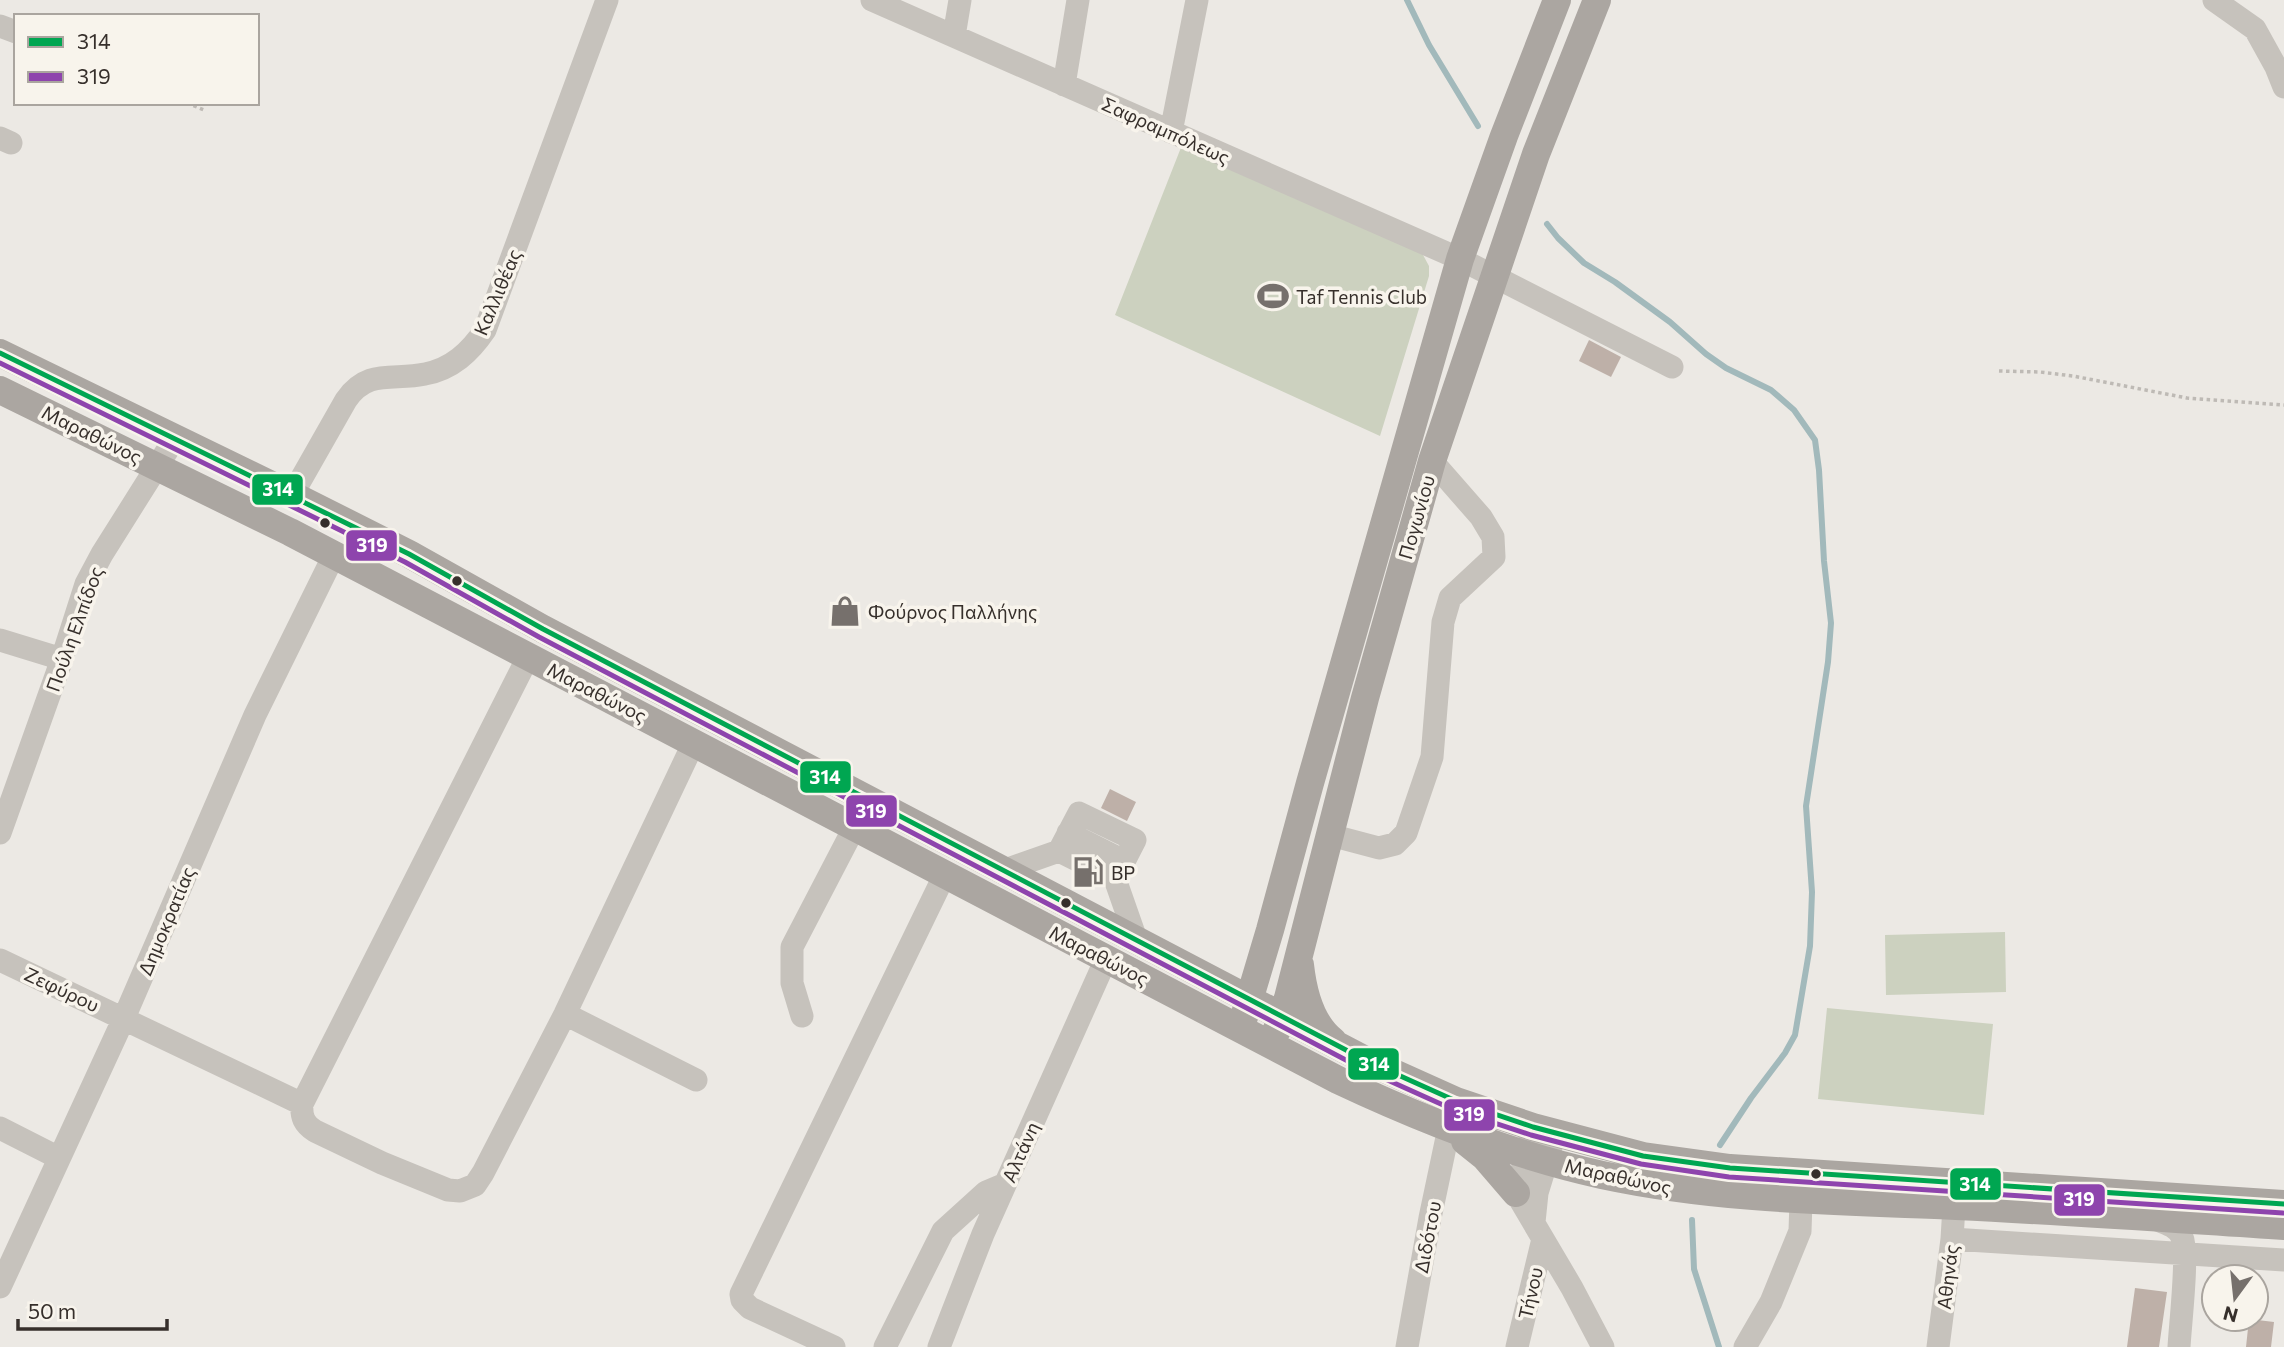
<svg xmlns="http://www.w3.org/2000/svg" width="2284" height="1347" font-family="Commissioner,sans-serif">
  <rect width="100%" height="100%" fill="#ece9e4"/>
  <path fill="#ccd1bf" d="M1182 145 1422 253 1429 266V276L1380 436 1115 315Z
    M2005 932 2006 992 1886 995 1885 935Z
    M1827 1008 1993 1024 1984 1115 1818 1099Z"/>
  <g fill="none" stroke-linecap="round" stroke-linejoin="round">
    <path stroke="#a2b9bb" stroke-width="6" d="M1407 0 1429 45 1478 126
      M1547 224 1558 238 1584 263 1615 282 1670 322 1706 354 1726 368 1771 390 1794 410 1815 440 1819 470 1824 561 1831 623 1828 662 1806 806 1812 892 1810 946 1795 1035 1785 1053 1751 1098 1720 1145
      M1692 1220 1694 1269 1719 1347"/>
  </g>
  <path fill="#beb0a8" d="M1589 340 1621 357 1611 377 1579 361Z
    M1110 789 1136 802 1127 821 1101 808Z
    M2135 1288 2167 1292 2159 1347H2127Z
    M2249 1319 2274 1322 2271 1347H2246Z"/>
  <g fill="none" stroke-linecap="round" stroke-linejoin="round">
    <path stroke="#bebab5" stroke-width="3.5" stroke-dasharray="3.5 3.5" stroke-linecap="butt" d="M187 103 204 110
      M1999 371 2040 372 2073 376 2187 398 2284 405"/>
    <path stroke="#c6c2bc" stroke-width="23" d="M872 0 1460 259 1672 367
      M2214 0 2255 29 2276 67 2284 87
      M0 26 16 32
      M954 36 960 0
      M1064 85 1078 0
      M1171 132 1197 0
      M0 138 11 143
      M292 495 346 400C368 368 394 381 425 374 452 369 470 352 485 330L607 0
      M0 640 62 659
      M528 657 302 1104C301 1117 304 1124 315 1131L382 1163 448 1190 460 1191 475 1185 483 1173 565 1014 694 742
      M0 833 62 659 86 584 102 554 175 438
      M1068 833 1124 861
      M1330 835 1379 848 1395 844 1406 833 1432 757 1443 622 1450 598 1494 557 1493 537 1481 517 1432 461
      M1059 851 1115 879 1136 939
      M1005 870 1059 851 1079 813 1135 840 1115 879
      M0 960 302 1104
      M565 1014 696 1080
      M802 1016 792 983V947L855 826
      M1533 1127 1516 1193 1572 1288 1603 1347
      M0 1128 59 1158
      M2155 1219C2165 1223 2177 1226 2182 1237 2189 1252 2180 1326 2179 1347
      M1534 1222 1537 1193 1552 1144
      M1952 1239 2284 1260
      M0 1287 124 1018 255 715 334 555
      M834 1347 750 1308 742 1300 741 1294 945 874
      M885 1347 943 1231 986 1192 1005 1184
      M939 1347 983 1234 1106 959
      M1407 1347 1430 1218 1449 1128
      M1517 1347 1543 1239
      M1745 1347 1771 1302 1800 1231 1801 1201
      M1938 1347 1952 1239 1954 1206"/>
    <path stroke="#aba6a1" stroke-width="28" d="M0 353 292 495 409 554 543 629 1367 1061 1456 1101 1533 1127 1643 1156 1730 1168 2284 1204
      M0 390 290 532 1338 1080C1423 1120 1511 1155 1602 1175 1719 1200 1837 1201 1956 1206 2065 1211 2175 1219 2284 1226
      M1300 965C1303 992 1310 1023 1333 1041
      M1244 1017 1270 930 1310 783 1460 259 1504 136 1557 0
      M1276 1032 1288 998 1365 698 1432 461 1536 154 1597 0
      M1465 1141 1485 1157 1516 1193"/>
    <defs>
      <path id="bus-1" d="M0 353 409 554 543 629 1367 1061 1456 1101 1533 1127 1643 1156 1730 1168 2284 1204"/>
      <path id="bus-2" d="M0 363 405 562 539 637 1363 1069 1452 1109 1531 1135 1641 1164 1729 1177 2283 1213"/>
    </defs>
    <use href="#bus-1" stroke="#f8f4ec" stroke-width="10"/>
    <use href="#bus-2" stroke="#f8f4ec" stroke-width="10"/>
    <use href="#bus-1" stroke="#00a651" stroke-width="5"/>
    <use href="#bus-2" stroke="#8e44ad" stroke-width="5"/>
  </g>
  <defs>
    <symbol id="stadium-bare" viewBox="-9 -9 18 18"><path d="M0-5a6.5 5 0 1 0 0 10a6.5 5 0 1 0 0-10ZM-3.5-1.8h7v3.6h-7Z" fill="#76706c" stroke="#f8f4ec" stroke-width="2.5" paint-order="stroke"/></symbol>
    <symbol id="shop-bare" viewBox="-9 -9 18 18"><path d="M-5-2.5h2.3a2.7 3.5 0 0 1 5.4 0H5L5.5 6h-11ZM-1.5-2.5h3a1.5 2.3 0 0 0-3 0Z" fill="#76706c" stroke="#f8f4ec" stroke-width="2.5" paint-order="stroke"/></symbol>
    <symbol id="fuel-bare" viewBox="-9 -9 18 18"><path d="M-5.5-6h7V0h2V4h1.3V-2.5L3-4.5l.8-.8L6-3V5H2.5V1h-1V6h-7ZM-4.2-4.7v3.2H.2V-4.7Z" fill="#76706c" stroke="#f8f4ec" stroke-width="2.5" paint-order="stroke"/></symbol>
  </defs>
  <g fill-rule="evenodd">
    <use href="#stadium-bare" x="1251" y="274" width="44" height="44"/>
    <use href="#shop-bare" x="823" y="589" width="44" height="44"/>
    <use href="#fuel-bare" x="1066" y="850" width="44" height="44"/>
  </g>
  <g fill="#362f2b" stroke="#f8f4ec" stroke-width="2.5">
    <circle cx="325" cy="523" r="6"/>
    <circle cx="457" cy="581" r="6"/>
    <circle cx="1066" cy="903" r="6"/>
    <circle cx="1816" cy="1174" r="6"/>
  </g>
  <g text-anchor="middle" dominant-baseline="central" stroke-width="7" stroke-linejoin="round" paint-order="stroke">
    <g font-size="19" fill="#362f2b" stroke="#f8f4ec">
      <text transform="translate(1166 130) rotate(24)">Σαφραμπόλεως</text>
      <text transform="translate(497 292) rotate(-67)">Καλλιθέας</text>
      <text transform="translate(92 434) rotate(26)">Μαραθώνος</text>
      <text transform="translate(1416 517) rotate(-74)">Πογωνίου</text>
      <text transform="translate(74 629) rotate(-70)">Πούλη Ελπίδος</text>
      <text transform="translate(597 692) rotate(27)">Μαραθώνος</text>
      <text transform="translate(166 921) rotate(-67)">Δημοκρατίας</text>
      <text transform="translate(1099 955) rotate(27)">Μαραθώνος</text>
      <text transform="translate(62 989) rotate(25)">Ζεφύρου</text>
      <text transform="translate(1020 1152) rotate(-66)">Αλτάνη</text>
      <text transform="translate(1618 1176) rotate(12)">Μαραθώνος</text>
      <text transform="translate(1427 1237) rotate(-79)">Διδότου</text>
      <text transform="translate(1947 1277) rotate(-83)">Αθηνάς</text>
      <text transform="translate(1530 1293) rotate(-77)">Τήνου</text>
    </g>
    <g font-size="19" fill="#362f2b" stroke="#f8f4ec" text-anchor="start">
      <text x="1296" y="296">Taf Tennis Club</text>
      <text x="868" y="611">Φούρνος Παλλήνης</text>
      <text x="1111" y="872">BP</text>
    </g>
  </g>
  <g stroke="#f8f4ec" stroke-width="2.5">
    <rect x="251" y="473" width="53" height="33" rx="7" fill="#00a651"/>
    <rect x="345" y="529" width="53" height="33" rx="7" fill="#8e44ad"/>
    <rect x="799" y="760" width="53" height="34" rx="7" fill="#00a651"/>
    <rect x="845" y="794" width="53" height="34" rx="7" fill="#8e44ad"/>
    <rect x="1347" y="1047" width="53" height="34" rx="7" fill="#00a651"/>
    <rect x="1443" y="1098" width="53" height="34" rx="7" fill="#8e44ad"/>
    <rect x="1949" y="1167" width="53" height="34" rx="7" fill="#00a651"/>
    <rect x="2053" y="1183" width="53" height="34" rx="7" fill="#8e44ad"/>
  </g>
  <g font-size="19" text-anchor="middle" font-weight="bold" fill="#fff">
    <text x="278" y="496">314</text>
    <text x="372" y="552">319</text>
    <text x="825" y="784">314</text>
    <text x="871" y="818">319</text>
    <text x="1374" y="1071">314</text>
    <text x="1469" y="1121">319</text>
    <text x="1975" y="1191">314</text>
    <text x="2079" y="1206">319</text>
  </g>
  <rect x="14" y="14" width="245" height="91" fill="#f8f4ec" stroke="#aaa59f" stroke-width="2"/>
  <rect x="28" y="37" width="35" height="10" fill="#00a651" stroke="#aaa59f" stroke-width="2"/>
  <text x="77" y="49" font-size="21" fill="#362f2b">314</text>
  <rect x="28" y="72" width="35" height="10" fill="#8e44ad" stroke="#aaa59f" stroke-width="2"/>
  <text x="77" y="84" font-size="21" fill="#362f2b">319</text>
  <g transform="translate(2235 1298) rotate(195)"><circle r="33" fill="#f8f4ec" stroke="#aaa59f" stroke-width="2"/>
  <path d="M0-5L12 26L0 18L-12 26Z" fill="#76706c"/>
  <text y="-10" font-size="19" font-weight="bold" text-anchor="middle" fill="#362f2b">N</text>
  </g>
  <path d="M18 1319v10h149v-10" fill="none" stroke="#362f2b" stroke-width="3.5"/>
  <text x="28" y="1319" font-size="21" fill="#362f2b" stroke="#f8f4ec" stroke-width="5" paint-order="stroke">50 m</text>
</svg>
